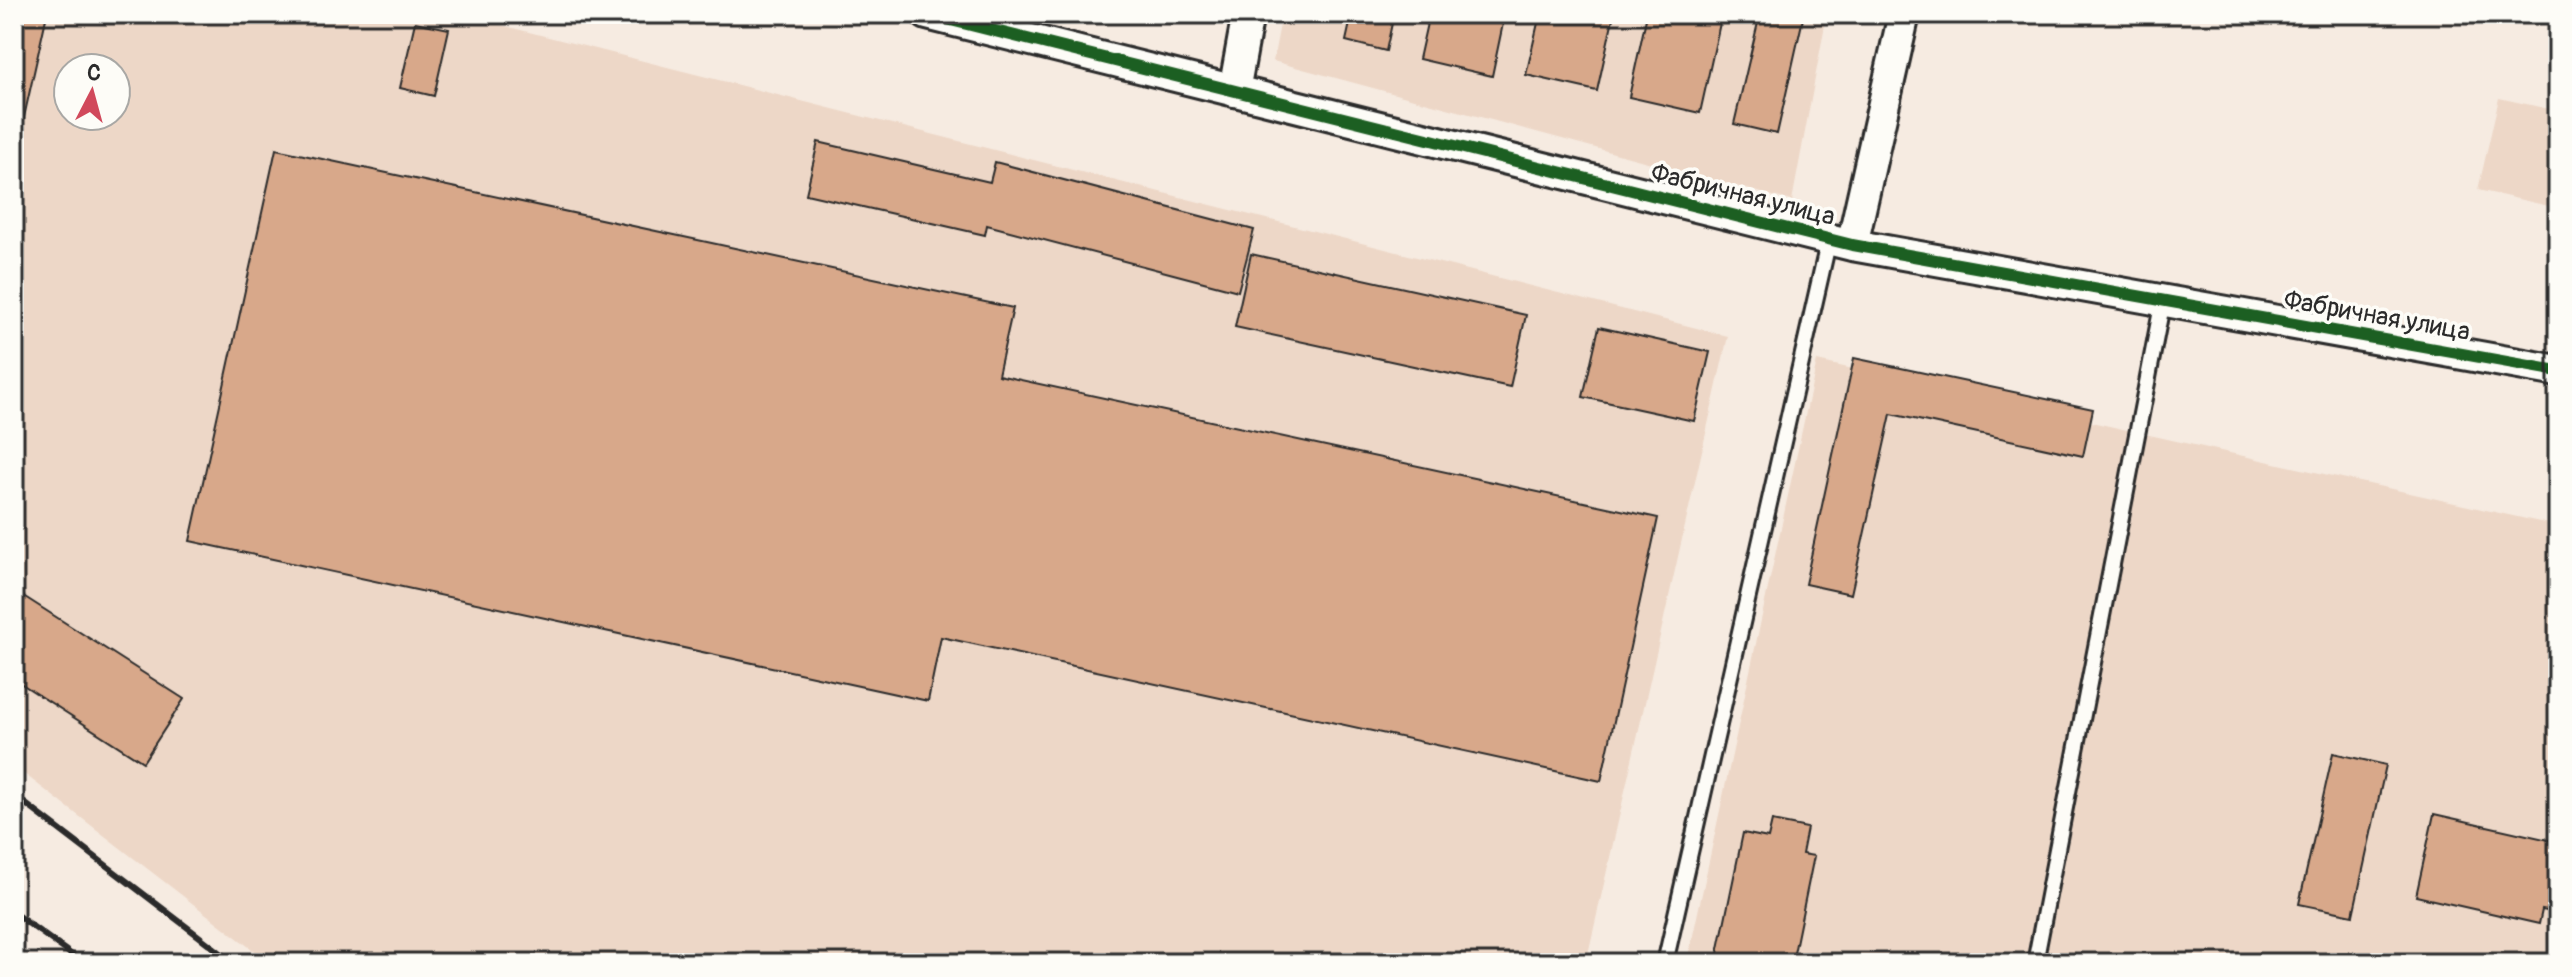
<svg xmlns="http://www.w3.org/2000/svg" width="2572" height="977" font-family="Pangolin,sans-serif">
  <rect width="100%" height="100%" fill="#f6ebe1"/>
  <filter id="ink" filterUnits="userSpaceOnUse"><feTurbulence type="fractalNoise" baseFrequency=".0125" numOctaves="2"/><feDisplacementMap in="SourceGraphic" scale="16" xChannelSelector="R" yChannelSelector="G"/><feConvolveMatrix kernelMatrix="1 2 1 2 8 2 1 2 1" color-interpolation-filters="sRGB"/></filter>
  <g filter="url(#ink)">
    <path fill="#edd7c7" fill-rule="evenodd" d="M14 14H458L1728 336 1586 963H270L14 766ZM68 68H116V116H68Z
      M1282 14H1827L1792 201 1273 61Z
      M2499 98 2558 111V208L2478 190Z
      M1817 361 2558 526V963H1687Z"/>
    <path fill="#d8a88a" stroke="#2b2b2b" stroke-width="2" d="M14 14H47L22 126 14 124Z
      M1352 14H1394L1386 51 1346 41Z
      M1429 14H1505L1492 76 1419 59Z
      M1540 14H1614L1597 91 1526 75Z
      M1647 14H1722L1700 113 1629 97Z
      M1760 14H1804L1777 134 1734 124Z
      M415 22 449 29 434 96 400 88Z
      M818 142 990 182 995 162 1254 230 1238 291 987 225 985 235 806 194Z
      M276 149 1013 308 998 375 1658 518 1601 781 941 637 928 701 190 541Z
      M1251 254 1526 315 1510 387 1235 327Z
      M1599 327 1710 352 1694 421 1583 397Z
      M1854 358 2093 409 2083 456 1891 414 1851 594 1805 584Z
      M14 590 184 699 143 762 14 679Z
      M2333 753 2386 765 2353 915 2299 904Z
      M2434 814 2558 842V913L2542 910 2539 924 2416 896Z
      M1772 821 1807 828 1802 854 1814 856 1792 963H1716L1743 833 1768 838Z"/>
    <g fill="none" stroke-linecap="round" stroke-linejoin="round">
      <defs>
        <path id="lane" d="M1665 963 1829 239
          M2035 963 2163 300"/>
        <path id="street" d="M927 14 1852 245 2558 371
          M1234 91 1248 14
          M1852 245 1904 14"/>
      </defs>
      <use href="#lane" stroke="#2b2b2b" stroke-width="20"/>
      <use href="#street" stroke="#2b2b2b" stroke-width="36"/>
      <use href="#lane" stroke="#fdfcf7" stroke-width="14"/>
      <use href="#street" stroke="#fdfcf7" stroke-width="30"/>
      <path stroke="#2b2b2b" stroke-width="6" d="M14 795 234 963
        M14 913 83 963"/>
      <defs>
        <path id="cycleway" d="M927 14 1852 245 2558 371"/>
      </defs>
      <use href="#cycleway" stroke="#fdfcf7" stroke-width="17"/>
      <use href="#cycleway" stroke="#1b5e20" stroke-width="12"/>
    </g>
  </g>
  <g text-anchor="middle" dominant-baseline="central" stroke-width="7" stroke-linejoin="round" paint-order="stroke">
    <g font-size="26" fill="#2b2b2b" stroke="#fdfcf7">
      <text transform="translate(1743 195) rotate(14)">Фабричная улица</text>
      <text transform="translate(2377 316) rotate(10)">Фабричная улица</text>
    </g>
  </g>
  <rect width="2572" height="977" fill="none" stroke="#fdfcf7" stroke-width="48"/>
  <rect x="24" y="24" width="2524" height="929" fill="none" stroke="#2b2b2b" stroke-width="3" filter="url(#ink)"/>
  <g transform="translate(92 92) rotate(6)"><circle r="38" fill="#fdfcf7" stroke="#a9a8a5" stroke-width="2"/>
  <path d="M0-6L14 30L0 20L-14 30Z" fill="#d1495b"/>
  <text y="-12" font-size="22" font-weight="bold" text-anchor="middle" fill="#2b2b2b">С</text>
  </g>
</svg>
